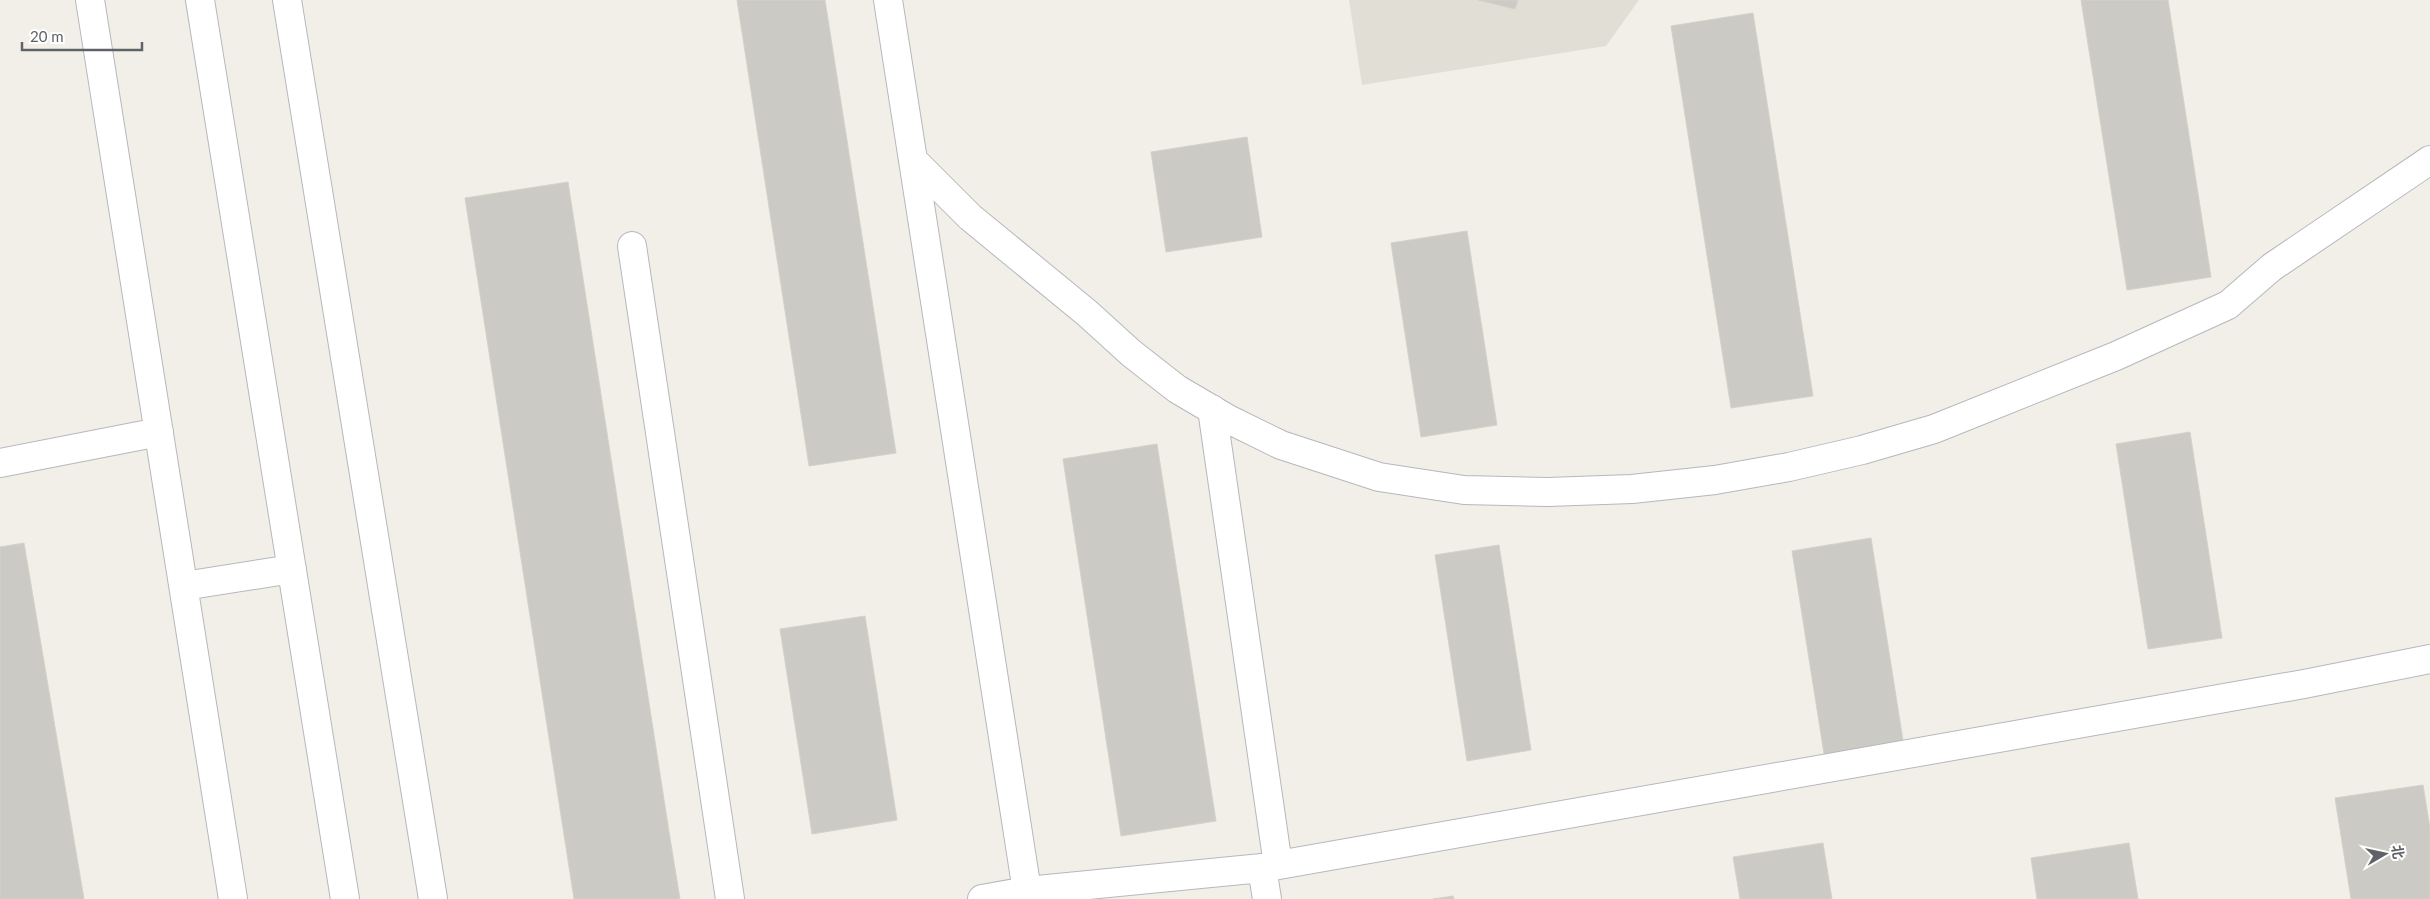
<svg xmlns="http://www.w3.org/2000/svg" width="2430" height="899" font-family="Lato,'Noto Sans SC',sans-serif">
  <rect width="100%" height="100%" fill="#f1efe8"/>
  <path fill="#e1ded6" d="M1349 0H1639L1606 46 1362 85Z"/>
  <path fill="#cccac5" stroke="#d6d1c6" d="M737 0H825L896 453 809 466Z
    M1478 0H1518L1515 9Z
    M2081 0H2168L2211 277 2127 290Z
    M1753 13 1813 396 1731 408 1671 26Z
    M1247 137 1262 237 1166 252 1151 152Z
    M568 182 670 838 680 899H574L465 198Z
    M1467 231 1497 425 1421 437 1391 243Z
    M2190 432 2222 638 2148 649 2116 444Z
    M1157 444 1216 821 1121 836 1063 459Z
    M1871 538 1904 747 1825 760 1792 551Z
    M24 543 84 899H0V547Z
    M1499 545 1531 750 1467 761 1435 555Z
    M865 616 897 820 812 834 780 629Z
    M2423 785 2430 828V899H2351L2335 798Z
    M1823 843 1832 899H1740L1733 857Z
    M2129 843 2138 899H2037L2031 858Z
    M1453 896 1454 899H1433Z"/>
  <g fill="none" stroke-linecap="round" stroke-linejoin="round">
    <defs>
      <path id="minor" d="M90 0 233 899
        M200 0 345 899
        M287 0 433 899
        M888 0 1027 891
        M913 160 970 217 1087 313 1131 353 1177 389 1228 419 1281 445 1379 477 1464 490 1548 492 1632 489 1715 480 1789 467 1862 450 1934 429 2116 356 2228 305 2272 267 2430 160
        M632 246 730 899
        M1212 409 1278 865
        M0 463 159 432
        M184 586 292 569
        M1262 868 1267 899
        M982 899 1027 891 1262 868 2304 684 2430 659"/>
    </defs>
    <use href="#minor" stroke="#b5b8bc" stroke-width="30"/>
    <use href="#minor" stroke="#fff" stroke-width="28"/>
  </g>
  <g transform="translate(2385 854) rotate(81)" stroke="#ffffff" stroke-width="4" paint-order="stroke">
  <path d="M0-4L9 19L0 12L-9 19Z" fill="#5f6368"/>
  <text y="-8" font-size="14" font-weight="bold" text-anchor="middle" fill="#5f6368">北</text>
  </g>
  <path d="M22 42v8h120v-8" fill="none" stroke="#5f6368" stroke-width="2.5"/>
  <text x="30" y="42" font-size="15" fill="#5f6368" stroke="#ffffff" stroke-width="4" paint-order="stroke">20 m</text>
</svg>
